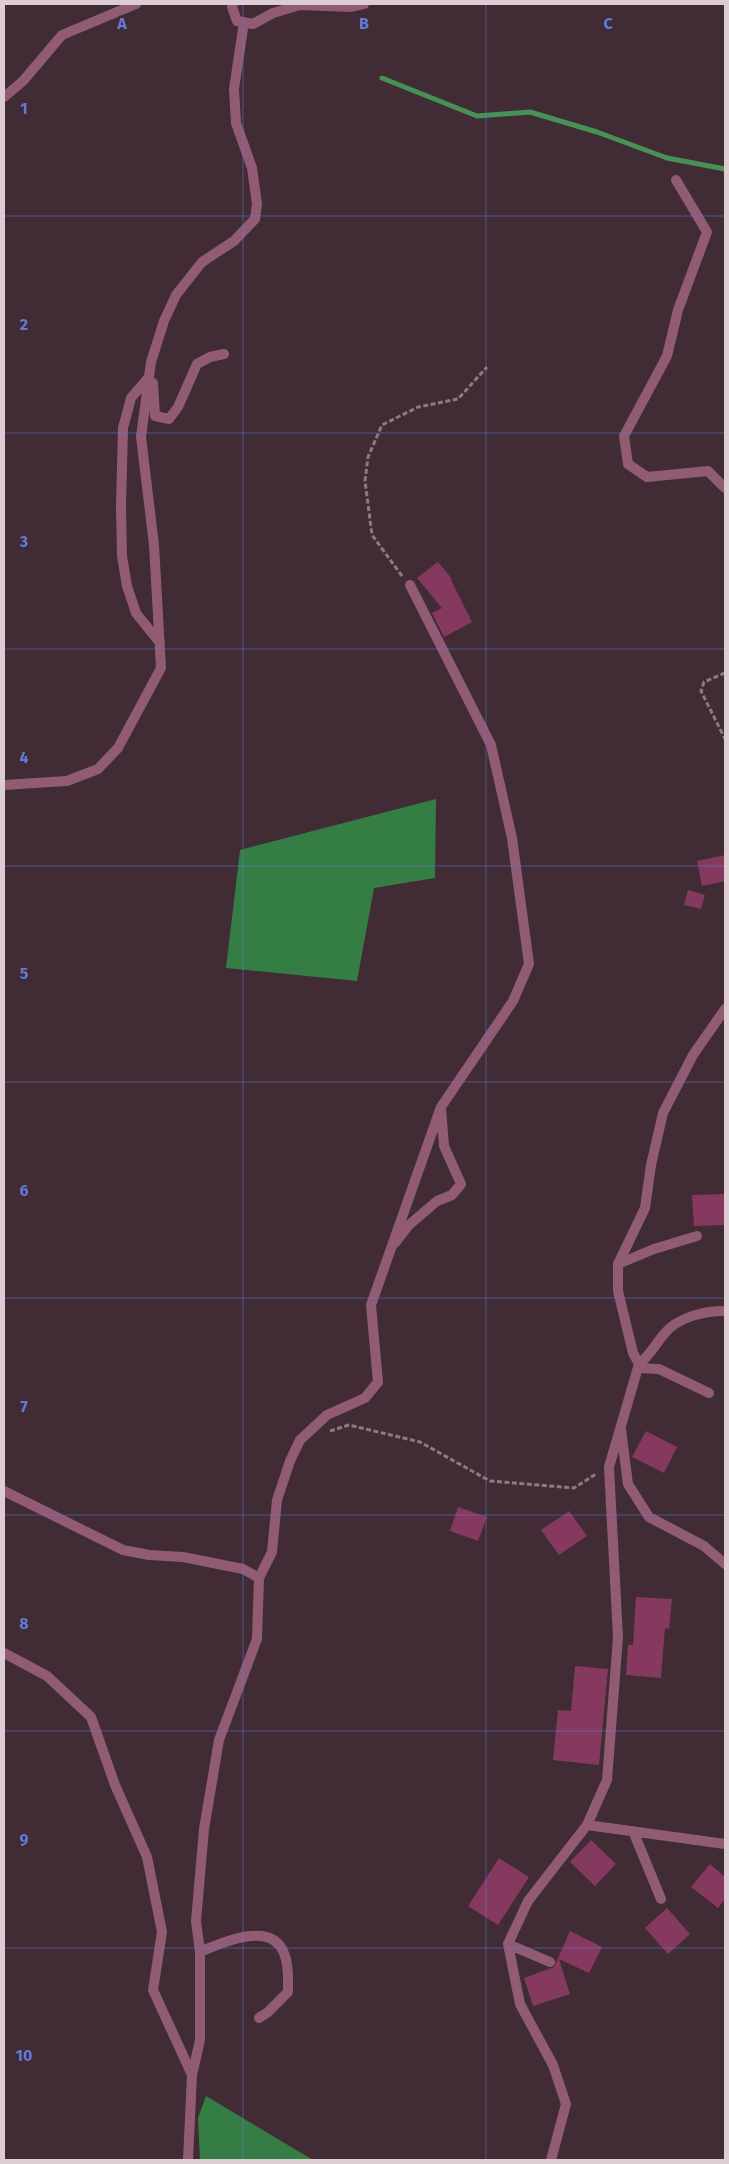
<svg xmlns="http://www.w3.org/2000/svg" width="729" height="2164" font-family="'Fira Sans',sans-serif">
  <rect width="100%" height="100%" fill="#412b35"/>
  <path fill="#347e46" d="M436 799 435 878 374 888 357 981 226 968 240 850Z
    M206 2096 313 2160H200L198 2118Z"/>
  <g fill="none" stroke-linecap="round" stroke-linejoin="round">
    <path stroke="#479157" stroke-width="5" d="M382 78 477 116 530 112 597 132 667 158 725 169"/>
  </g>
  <path fill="#86395f" d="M438 562 452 579 451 580 472 622 444 637 432 613 442 608 417 578Z
    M725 855V881L702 886 697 861Z
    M688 890 705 895 701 909 684 905Z
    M725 1194V1225L694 1226 692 1195Z
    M646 1431 677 1447 664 1473 632 1457Z
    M458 1507 487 1517 478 1541 450 1531Z
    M569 1511 587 1536 559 1555 541 1530Z
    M636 1597 672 1599 669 1629 665 1628 661 1678 626 1675 628 1645H633Z
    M575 1666 608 1669 599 1765 553 1760 558 1710 571 1711Z
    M591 1840 616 1864 595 1886 570 1862Z
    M499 1858 529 1877 498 1925 468 1906Z
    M710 1864 725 1877V1899L718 1908 691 1887Z
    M667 1908 690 1934 668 1954 645 1928Z
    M570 1931 602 1947 589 1973 559 1959 570 1994 533 2006 524 1978 554 1967Z"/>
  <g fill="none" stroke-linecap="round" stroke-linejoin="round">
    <path stroke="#8c7a82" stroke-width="3" stroke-dasharray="5 2.5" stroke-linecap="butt" d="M402 576 372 535 365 481 368 457 382 425 418 407 458 399 487 367
      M725 673 704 682 701 691 725 739
      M330 1431 349 1425 420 1442 490 1481 574 1488 596 1474"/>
    <path stroke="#925b74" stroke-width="10" d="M233 4 232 7 237 21 253 24 273 13 300 5 351 7 364 4
      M4 97 23 81 62 35 136 4
      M676 180 707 232 678 310 667 356 624 436 628 464 647 477 708 471 725 488
      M149 377 131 398 123 428 121 506 122 556 127 586 136 613 160 643
      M153 383 155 416 169 419 178 407 197 364 210 357 224 354
      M4 785 67 781 98 769 118 748 161 668 154 545 141 437 151 362 164 321 176 295 202 262 234 241 255 219 257 204 252 168 236 123 234 89 244 22
      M395 1243 409 1225 437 1201 452 1195 461 1184 444 1146 441 1108
      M618 1264 654 1249 697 1236
      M639 1364C650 1355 655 1345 664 1334 678 1317 704 1311 725 1311
      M638 1368 659 1369 709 1393
      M621 1430 628 1484 649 1517 704 1546 725 1564
      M4 1491 123 1550 149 1555 183 1557 243 1569 259 1578 257 1639 219 1740 204 1829 196 1921 200 1952V2040L192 2075 188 2160
      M259 1578 272 1552 277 1500 290 1461 300 1440 327 1415 365 1398 378 1382 371 1305 441 1107 513 1001 529 964 512 838 491 745 410 585
      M4 1653 47 1676 91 1717 115 1785 147 1857 162 1932 153 1990 192 2075
      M587 1825 725 1844
      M633 1831 661 1899
      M508 1944 550 1962
      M200 1952C223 1942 274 1919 285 1956 289 1967 288 1980 288 1992L268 2012 259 2018
      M551 2160 566 2104 553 2065 520 2004 508 1944 528 1901 587 1825 607 1780 618 1637 609 1467 639 1364 633 1353 618 1291V1264L645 1208 651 1165 663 1113 693 1055 725 1009"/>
  </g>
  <path fill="none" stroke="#607ad6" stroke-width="1" stroke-opacity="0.55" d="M243 4V2160M486 4V2160M4 216H725M4 433H725M4 649H725M4 866H725M4 1082H725M4 1298H725M4 1515H725M4 1731H725M4 1948H725"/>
  <g font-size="16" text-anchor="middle" font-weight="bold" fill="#607ad6" stroke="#412b35" stroke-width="5" stroke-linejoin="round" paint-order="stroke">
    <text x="122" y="29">A</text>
    <text x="364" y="29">B</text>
    <text x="608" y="29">C</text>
    <text x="24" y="114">1</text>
    <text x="24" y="330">2</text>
    <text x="24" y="547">3</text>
    <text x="24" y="763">4</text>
    <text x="24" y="979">5</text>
    <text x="24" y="1196">6</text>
    <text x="24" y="1412">7</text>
    <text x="24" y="1629">8</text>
    <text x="24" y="1845">9</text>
    <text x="24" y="2061">10</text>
  </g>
  <rect width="729" height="2164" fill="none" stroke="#dbcdd2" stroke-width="10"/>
</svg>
